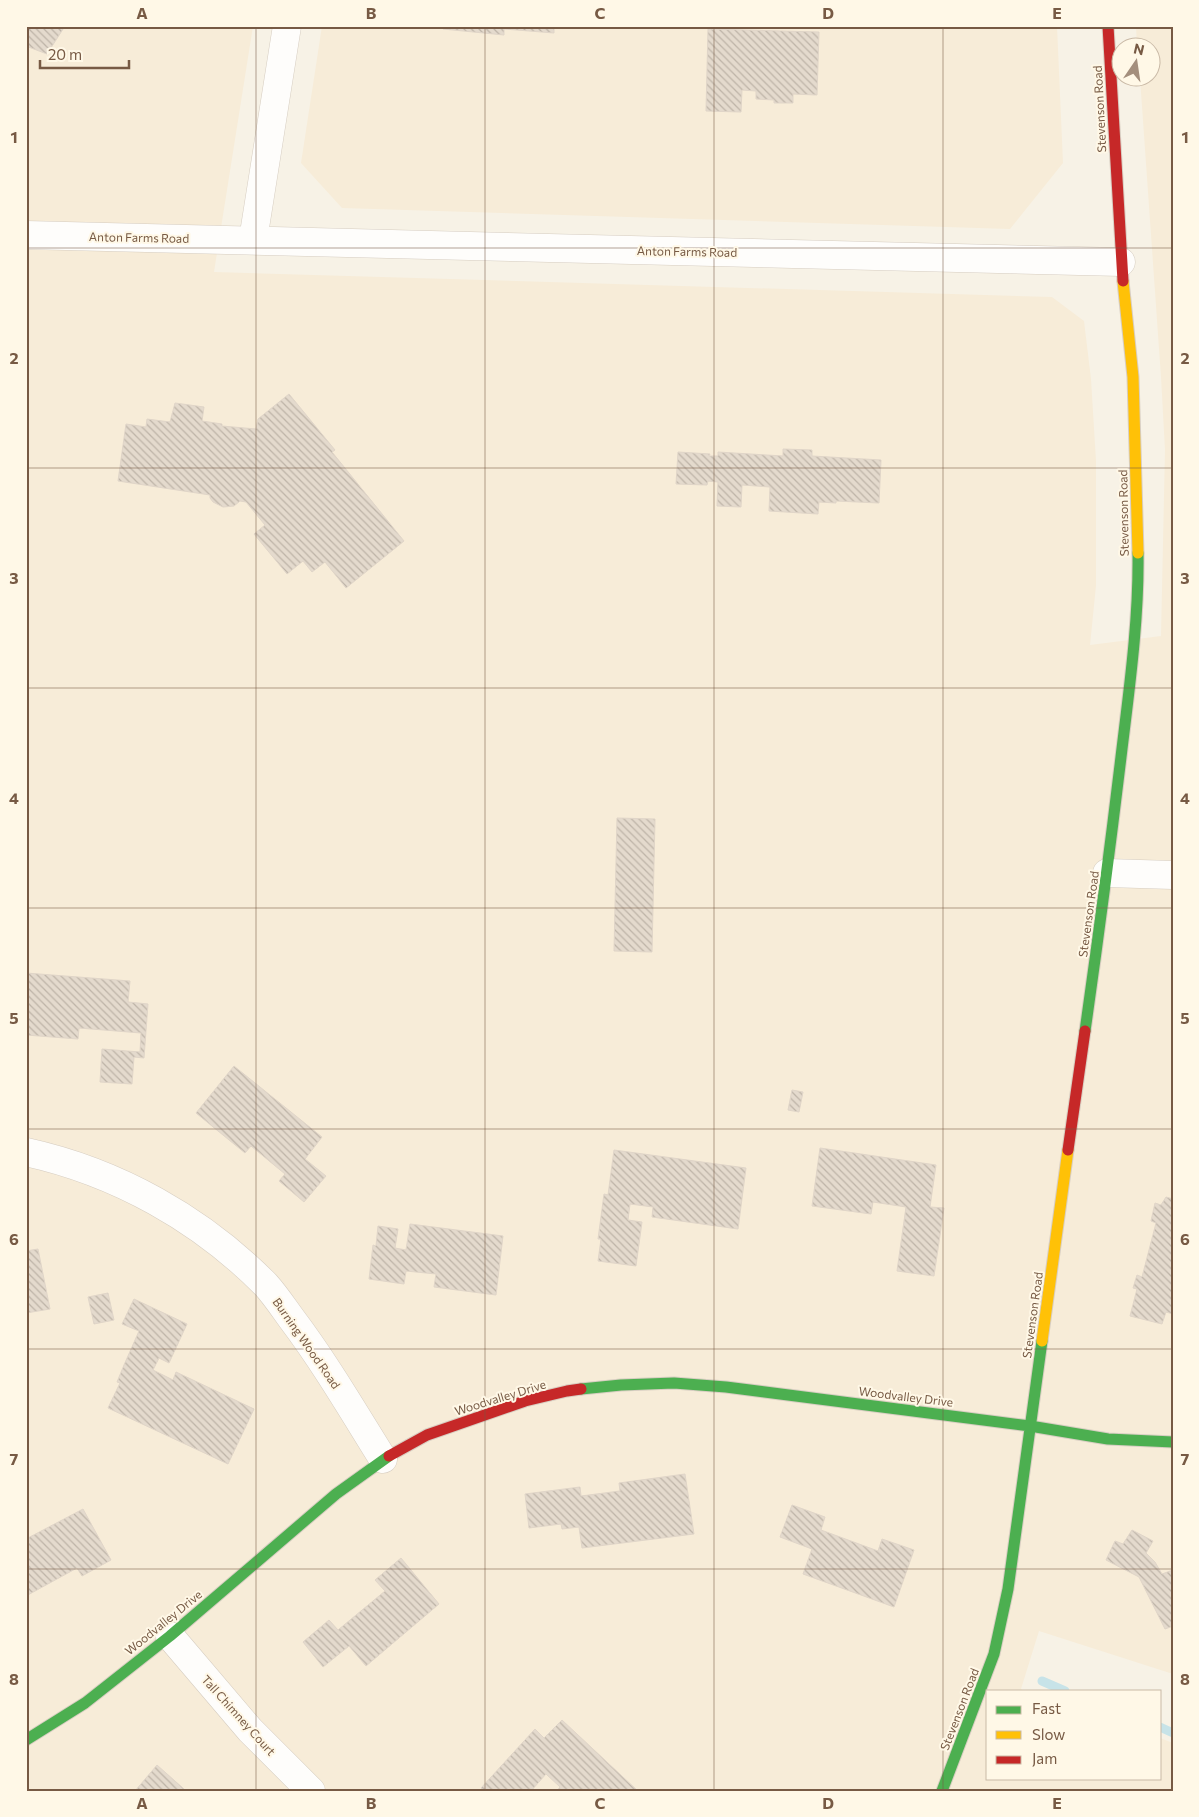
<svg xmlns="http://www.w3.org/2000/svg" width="1199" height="1817" font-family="Commissioner,sans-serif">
  <defs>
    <pattern id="building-back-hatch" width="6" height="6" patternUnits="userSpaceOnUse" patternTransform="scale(1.25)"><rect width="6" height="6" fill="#e4dacd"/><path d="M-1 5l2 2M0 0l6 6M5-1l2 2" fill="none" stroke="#beb4a8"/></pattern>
  </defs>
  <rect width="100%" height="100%" fill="#f7f2e6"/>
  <path fill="#f7ecd8" d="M26 26H253L214 272 1052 297 1084 321 1091 379 1096 461V585L1090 645 1161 636 1165 450 1161 377 1140 78H1152V48L1137 47 1136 26H1173V1674L1039 1631 1021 1689 1024 1691H988V1778H1160V1738L1173 1743V1791H26Z
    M322 26H1057L1063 163 1010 229 342 208 301 163Z"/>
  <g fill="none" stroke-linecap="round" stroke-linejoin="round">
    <path stroke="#c7e3e8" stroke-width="9" d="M1042 1681 1065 1691
      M1160 1727 1173 1733"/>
  </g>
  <path fill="url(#building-back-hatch)" stroke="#e0d5c8" d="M26 26H65L47 54 26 46Z
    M444 26H554V33L504 29V35L443 29Z
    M708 29 819 32 817 95 793 94V103H774V100L756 99V91L742 90 741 112 706 111Z
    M289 394 335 450 332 452 404 541 346 588 325 562 312 572 303 561 287 574 254 534 265 525 246 502 240 501 234 506 223 507 213 502 210 498V495L118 481 126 424 146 427 147 419 170 422 175 403 204 407 202 421 222 424V426L256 429 258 419Z
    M783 449 812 450V456L881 460 879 503 836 501V503L819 502 818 514 769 511 770 487 742 485 741 507 717 506 718 482 708 481 707 485 676 484 678 452 710 454 709 456H718V452L783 456Z
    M617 818 655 819 652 952 614 951Z
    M26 973 130 981 128 1002 148 1004 144 1058 134 1057 132 1084 100 1082 102 1049 140 1052 141 1033 79 1028 78 1039 26 1035Z
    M234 1066 322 1137 305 1159 326 1176 304 1202 279 1181 285 1174 251 1146 245 1153 196 1113Z
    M792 1090 803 1092 799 1112 788 1110Z
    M820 1148 936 1165 930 1207 944 1208 934 1276 897 1271 906 1207 873 1202 871 1214 812 1206Z
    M614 1150 746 1168 738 1229 652 1217 653 1207 630 1204 628 1220 642 1222 636 1266 598 1261 601 1239H598L604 1194 608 1195Z
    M1166 1197 1173 1199V1314L1166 1312 1162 1324 1130 1316 1137 1289 1133 1288 1137 1275 1142 1277 1156 1223 1151 1221 1155 1203 1161 1205Z
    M410 1224 503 1236 496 1295 434 1287 436 1274 406 1271 404 1284 369 1279 373 1245 376 1246 378 1226 398 1229 395 1248 406 1250Z
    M38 1249 50 1309 26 1313V1251Z
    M108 1293 114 1320 94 1324 88 1297Z
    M134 1299 187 1324 169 1363 159 1358 153 1370 173 1380 176 1372 254 1409 228 1464 108 1408 120 1383 117 1382 124 1365 139 1331 122 1324Z
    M685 1474 694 1534 582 1548 579 1527 562 1529 561 1524 529 1528 525 1494 580 1487 581 1496 620 1491 619 1483Z
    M792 1505 825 1517 821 1530 878 1551 882 1539 914 1550 894 1607 803 1574 812 1549 780 1537Z
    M83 1509 111 1560 82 1576 77 1568 26 1596V1539Z
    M1132 1530 1153 1541 1146 1553 1155 1562 1162 1574 1173 1570V1626L1165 1629 1139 1577 1106 1560 1115 1541 1123 1544Z
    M401 1558 439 1604 366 1666 349 1646 323 1667 303 1642 329 1620 338 1630 385 1591 375 1580Z
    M562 1720 638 1791H557L560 1787 546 1774 531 1791H484L481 1788 535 1729 544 1738Z
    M157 1765 184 1789 183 1791H135Z"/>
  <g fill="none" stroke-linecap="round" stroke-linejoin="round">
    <defs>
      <path id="street" d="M26 235 1121 262
        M253 240 287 26
        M1107 873 1173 875
        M26 1152C117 1172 201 1219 266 1285 275 1295 283 1307 291 1318 325 1363 353 1411 383 1459
        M170 1636 250 1730 311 1791"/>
      <path id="fast" d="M1085 1031C1098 940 1110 849 1121 757 1129 690 1139 621 1138 553
        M581 1389 621 1385 674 1383 726 1387 1030 1426 1108 1439 1173 1442
        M26 1740 85 1703 170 1636 336 1494 389 1456
        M942 1791 994 1654 1008 1589 1042 1341"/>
      <path id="slow" d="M1123 281 1133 377 1138 553
        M1042 1341 1068 1150"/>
      <path id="jam" d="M1108 26 1123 281
        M1068 1150 1085 1031
        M389 1456 427 1435 525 1401 567 1391 581 1389"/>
    </defs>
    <use href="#street" stroke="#d6cdc1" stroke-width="29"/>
    <use href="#fast" stroke="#d8cec2" stroke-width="13"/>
    <use href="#slow" stroke="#d8cec2" stroke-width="13"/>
    <use href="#jam" stroke="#d8cec2" stroke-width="13"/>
    <use href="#street" stroke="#fefdfb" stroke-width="28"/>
    <use href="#fast" stroke="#4caf50" stroke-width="11"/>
    <use href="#slow" stroke="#ffc107" stroke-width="11"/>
    <use href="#jam" stroke="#c62828" stroke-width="11"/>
  </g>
  <path fill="none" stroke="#775a44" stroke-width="1" stroke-opacity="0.55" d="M256 26V1791M485 26V1791M714 26V1791M943 26V1791M26 248H1173M26 468H1173M26 688H1173M26 908H1173M26 1129H1173M26 1349H1173M26 1569H1173"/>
  <g text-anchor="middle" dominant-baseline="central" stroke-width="4" stroke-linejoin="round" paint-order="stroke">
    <g font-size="12" fill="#775a44" stroke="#fff8e7">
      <text transform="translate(1099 109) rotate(-93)">Stevenson Road</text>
      <text transform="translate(139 237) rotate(1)">Anton Farms Road</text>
      <text transform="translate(687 251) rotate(1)">Anton Farms Road</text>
      <text transform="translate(1123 513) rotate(-91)">Stevenson Road</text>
      <text transform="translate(1088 914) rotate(-82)">Stevenson Road</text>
      <text transform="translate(1032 1315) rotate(-82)">Stevenson Road</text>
      <text transform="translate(307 1343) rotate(55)">Burning Wood Road</text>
      <text transform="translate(906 1396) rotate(7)">Woodvalley Drive</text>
      <text transform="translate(500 1397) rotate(-17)">Woodvalley Drive</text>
      <text transform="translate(163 1622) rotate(-39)">Woodvalley Drive</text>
      <text transform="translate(959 1709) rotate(-69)">Stevenson Road</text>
      <text transform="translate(239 1715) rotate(48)">Tall Chimney Court</text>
    </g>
  </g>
  <rect width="1199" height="1817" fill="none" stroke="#fff8e7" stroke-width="55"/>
  <rect x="986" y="1690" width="175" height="90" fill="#fff8e7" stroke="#c9b9a6"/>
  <rect x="996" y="1706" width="25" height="8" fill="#4caf50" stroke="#c9b9a6"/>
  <text x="1032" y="1714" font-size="15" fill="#775a44">Fast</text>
  <rect x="996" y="1731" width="25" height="8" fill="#ffc107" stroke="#c9b9a6"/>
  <text x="1032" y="1740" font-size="15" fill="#775a44">Slow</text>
  <rect x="996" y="1756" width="25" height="8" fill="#c62828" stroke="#c9b9a6"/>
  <text x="1032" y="1764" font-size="15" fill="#775a44">Jam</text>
  <g transform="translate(1136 62) rotate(13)"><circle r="24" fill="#fff8e7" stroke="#c9b9a6"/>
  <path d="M0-4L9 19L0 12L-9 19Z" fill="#a48f7d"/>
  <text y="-8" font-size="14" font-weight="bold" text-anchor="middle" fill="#775a44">N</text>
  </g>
  <path d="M40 60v8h89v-8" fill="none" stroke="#775a44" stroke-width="2.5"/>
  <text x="48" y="60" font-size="15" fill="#775a44" stroke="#fff8e7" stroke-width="4" paint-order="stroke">20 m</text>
  <rect x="28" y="28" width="1144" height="1762" fill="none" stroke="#775a44" stroke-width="2"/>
  <g font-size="16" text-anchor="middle" font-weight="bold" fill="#775a44">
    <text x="142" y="19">A</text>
    <text x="371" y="19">B</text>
    <text x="600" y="19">C</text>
    <text x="828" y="19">D</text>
    <text x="1057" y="19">E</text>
    <text x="14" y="143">1</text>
    <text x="1185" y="143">1</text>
    <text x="14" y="364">2</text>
    <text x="1185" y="364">2</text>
    <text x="14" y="584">3</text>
    <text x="1185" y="584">3</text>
    <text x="14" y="804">4</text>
    <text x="1185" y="804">4</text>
    <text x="14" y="1024">5</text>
    <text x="1185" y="1024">5</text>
    <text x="14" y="1245">6</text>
    <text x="1185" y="1245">6</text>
    <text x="14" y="1465">7</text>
    <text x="1185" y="1465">7</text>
    <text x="14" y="1685">8</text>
    <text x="1185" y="1685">8</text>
    <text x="142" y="1809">A</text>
    <text x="371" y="1809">B</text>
    <text x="600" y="1809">C</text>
    <text x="828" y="1809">D</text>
    <text x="1057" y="1809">E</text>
  </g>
</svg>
